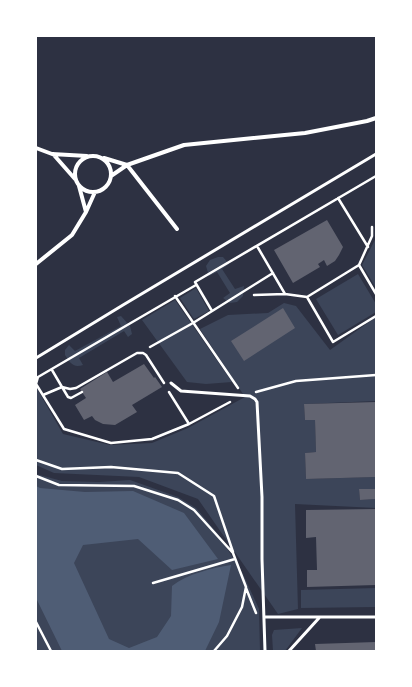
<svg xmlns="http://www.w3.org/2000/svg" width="412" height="687" font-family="'Crimson Pro',serif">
  <rect width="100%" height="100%" fill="#2d3142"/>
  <path fill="#3c4559" d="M376 238V288L362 265Z
    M218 257H223L229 264 222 269 235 289 244 286 243 296 237 302 230 303 223 298 230 293 217 272 209 276 206 266 210 260Z
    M358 274 376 304V312L338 335 316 299Z
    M196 288 209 311 194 319 180 298Z
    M175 300 232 382 206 384 187 382 142 320Z
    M284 303 296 306 330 350 376 317V401L304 404 305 420H315L316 452 305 453 306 479 376 477V489H359L360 500 376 499V508L295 504 298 609 278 614 198 499 139 477 54 473 36 465V387L63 434 110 445 152 443 188 428 245 397 200 329 228 315 268 313Z
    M121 316 130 326 132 334 128 337 124 331 79 358 83 365C73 368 70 363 65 355V350L69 345 75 351 121 326 117 317Z
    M36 474 62 481 99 482 130 480 178 497 196 508 218 534 243 574 259 609 260 651H36Z
    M376 588V607L301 608V590Z
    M302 628 285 651H273L272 635 274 630Z"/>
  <path fill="#4f5d75" d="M36 486 40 488 85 492 133 491 184 513 218 559 172 570 138 539 83 545 74 563 109 639 129 648 157 637 171 616 172 586C187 574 212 568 231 565L219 622 205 651H62L36 598Z"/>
  <path fill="#626471" d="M327 220 343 247 339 255 335 261 327 266 324 260 318 264 320 267 293 283 274 250Z
    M283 308 295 328 244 361 231 341Z
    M144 364 154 378 155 377 162 387 132 405 137 412 115 425 103 424 95 420 92 416 84 420 75 405 86 398 80 389 107 372 113 382Z
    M376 402V477L306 479 305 453 316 452 315 420H305L304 404Z
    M359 489H376V499L360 500Z
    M376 509V585L307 587V570H317L316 537 306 538V510Z
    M376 642V651H316L315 644Z"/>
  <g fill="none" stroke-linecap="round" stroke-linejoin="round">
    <path stroke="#fff" stroke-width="2.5" d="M338 198 368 247
      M257 246 285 294
      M359 265 372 236V227
      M196 285 38 377 36 384 64 429 111 443 152 439 189 424 230 402
      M376 294 359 265 307 297 333 342 376 316
      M254 295 285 294 307 297
      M175 296 238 388
      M212 311 195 282 376 176
      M150 347 193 323 273 273
      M52 370 62 387 70 389 76 388 137 353H143L146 355 164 383
      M169 392 189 424
      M256 392 296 381 376 375
      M43 395 62 387 68 397 71 398 82 392
      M36 460 62 469 111 467 178 473 214 496 233 552
      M36 476 59 485 134 486 178 500 194 510 233 553 246 587 242 607 227 636 214 651
      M153 583 235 559
      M246 588 256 613
      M36 622 51 651"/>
    <path stroke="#fff" stroke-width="3" d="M36 358 123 305 376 154
      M171 383 181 391 250 396 255 399 257 402 262 497V559L265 651
      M264 617H376
      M289 651 319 618"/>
    <path stroke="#fff" stroke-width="4" d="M36 148 52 154 87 156
      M53 154 75 179
      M75 174a18 18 0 1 1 36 0a18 18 0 1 1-36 0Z
      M104 158 127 165 177 229
      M111 176 127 165 184 145 305 133 367 121 376 118
      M79 186 86 212
      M36 264 72 235 86 212 95 192"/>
  </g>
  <rect width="412" height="687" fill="none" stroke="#ffffff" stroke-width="74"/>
</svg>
